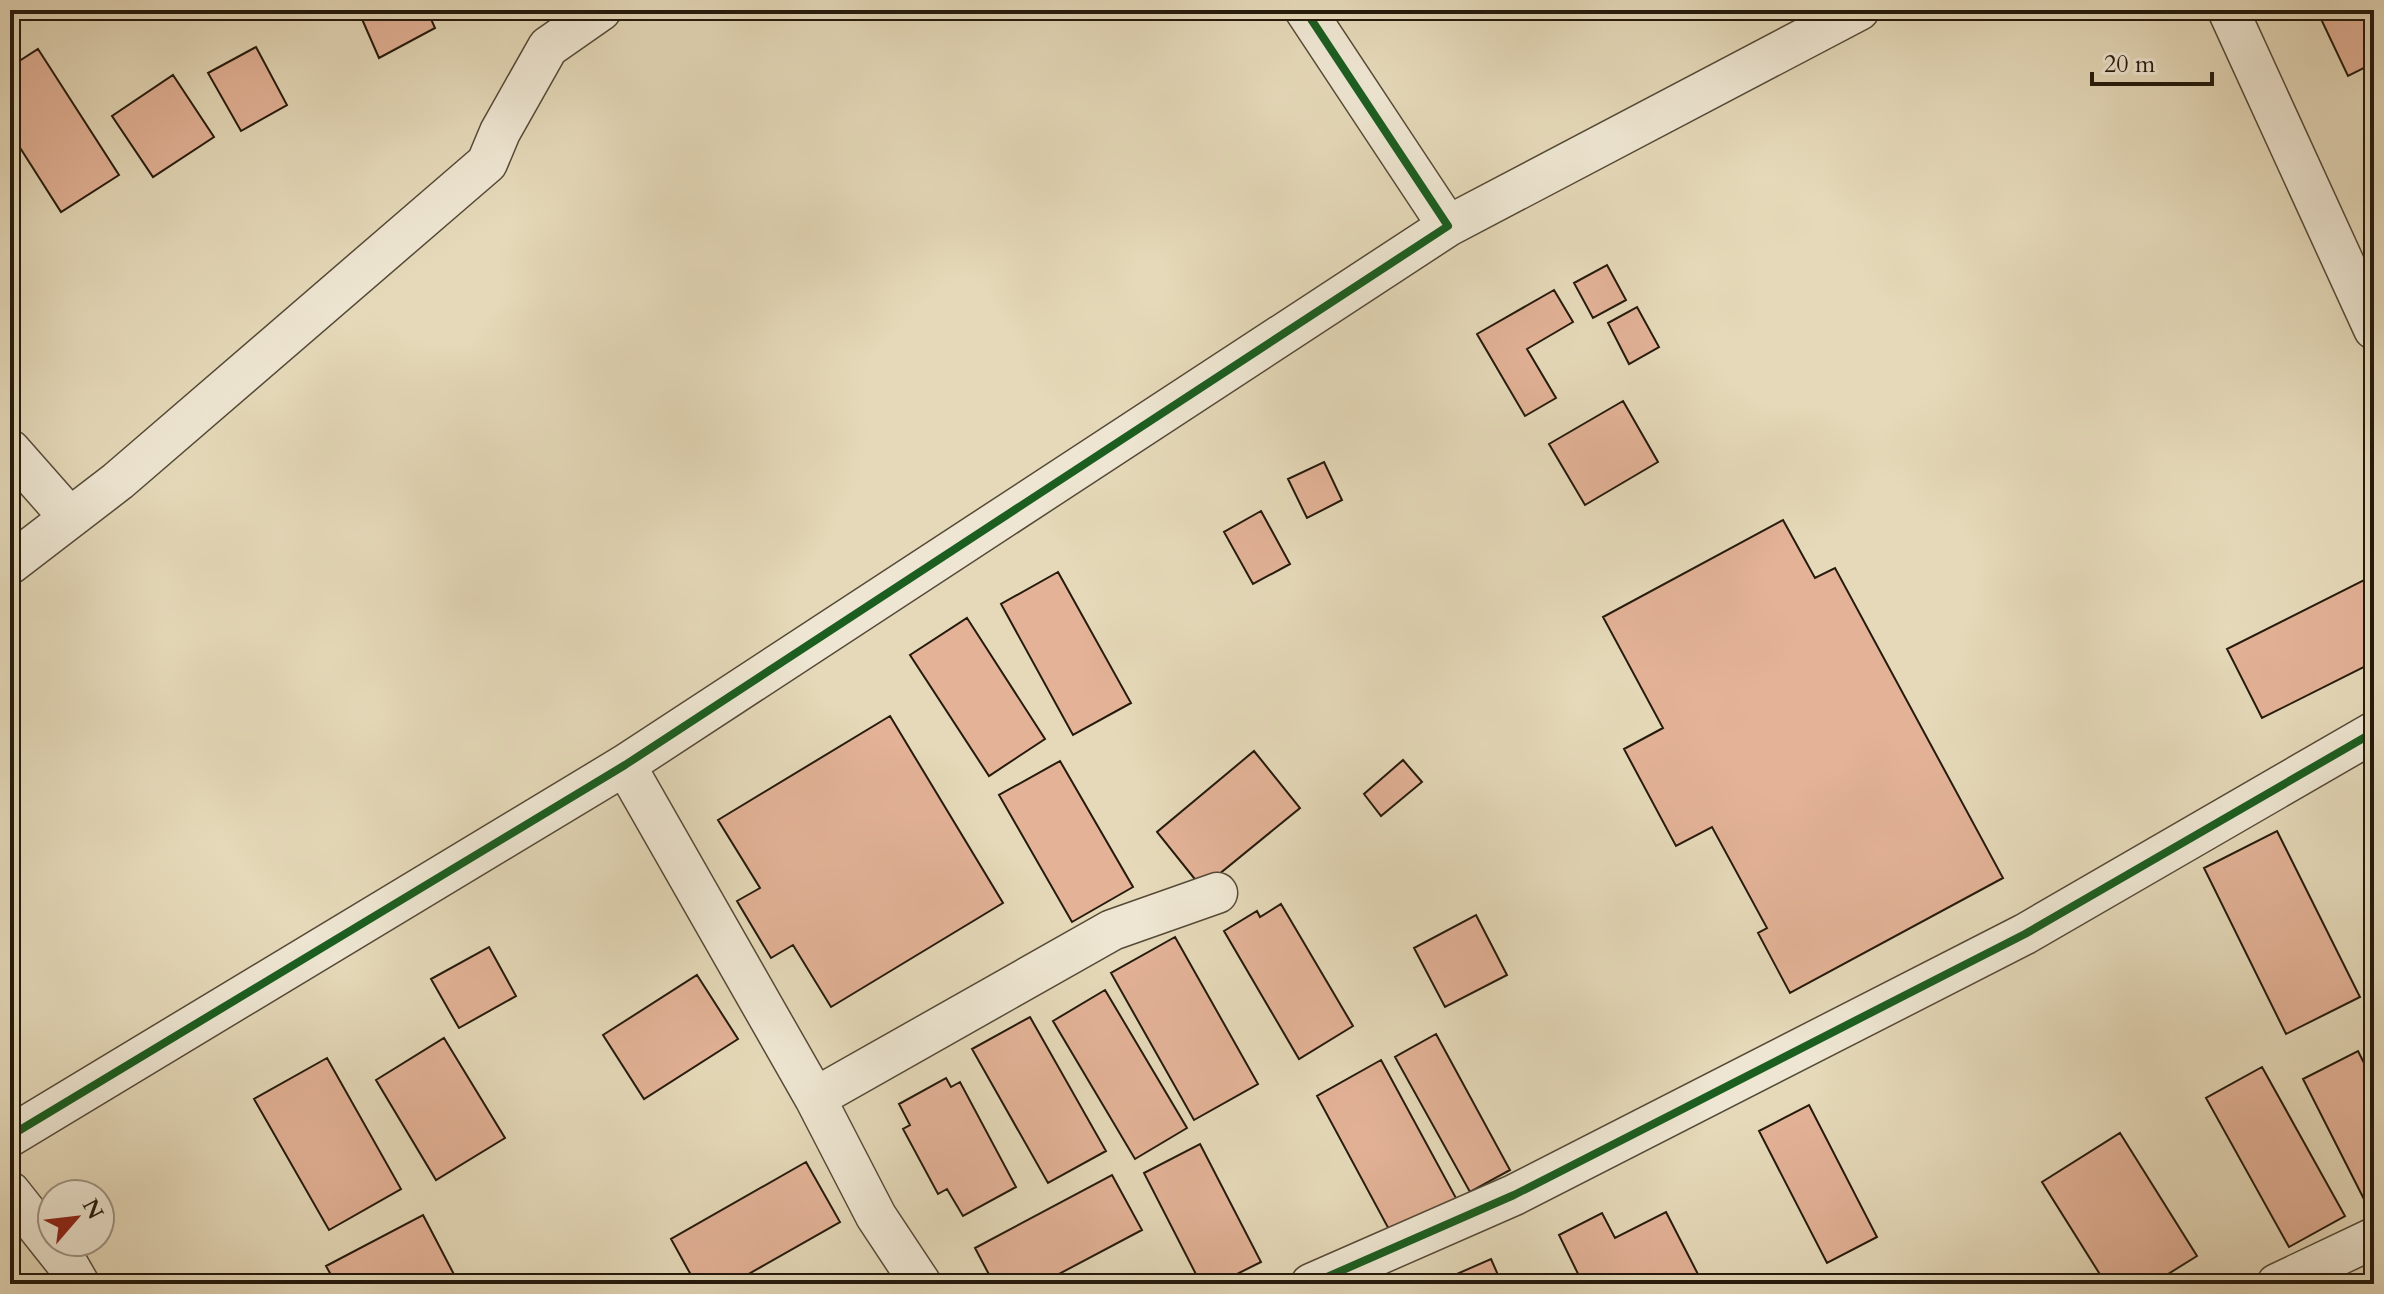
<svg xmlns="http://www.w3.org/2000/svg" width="2384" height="1294" font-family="Cardo,serif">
  <rect width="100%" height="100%" fill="#e5d9b9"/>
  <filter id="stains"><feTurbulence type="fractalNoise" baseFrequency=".0025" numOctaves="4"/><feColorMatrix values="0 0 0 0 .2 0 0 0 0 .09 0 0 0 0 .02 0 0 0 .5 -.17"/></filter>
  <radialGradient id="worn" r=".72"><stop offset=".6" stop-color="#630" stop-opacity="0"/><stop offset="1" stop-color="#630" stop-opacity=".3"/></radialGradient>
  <path fill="#e3b297" stroke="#251a0c" stroke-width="2" d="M358 10H427L435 28 379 58Z
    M2340 10H2374V63L2348 76 2321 19Z
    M256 47 287 105 241 131 208 73Z
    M38 49 119 175 61 212 10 132V67Z
    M173 75 214 137 153 177 112 116Z
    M1607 265 1626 300 1593 318 1574 283Z
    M1554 290 1573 322 1527 349 1556 398 1525 416 1477 334Z
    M1637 307 1659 347 1629 364 1608 323Z
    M1623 401 1658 462 1585 505 1549 444Z
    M1324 462 1342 500 1307 518 1288 479Z
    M1261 511 1290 564 1253 584 1224 532Z
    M1783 520 1815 578 1835 568 2003 878 1790 993 1758 933 1767 928 1712 827 1676 846 1624 749 1663 728 1603 617Z
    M1058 572 1131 703 1073 735 1001 604Z
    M2374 575V662L2262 718 2227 649Z
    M967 618 1045 739 989 776 910 655Z
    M890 716 1003 903 831 1007 793 945 771 958 737 901 760 888 718 820Z
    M1254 751 1300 808 1202 888 1157 832Z
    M1403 760 1422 782 1381 816 1364 794Z
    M1060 761 1133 887 1072 922 999 795Z
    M2277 831 2360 997 2286 1034 2204 868Z
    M1281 904 1353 1026 1299 1059 1224 931 1257 911 1260 917Z
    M1476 915 1507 975 1445 1007 1414 948Z
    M1175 937 1258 1084 1194 1120 1111 973Z
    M489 947 516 996 459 1028 431 979Z
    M697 975 738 1039 644 1099 603 1035Z
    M1105 990 1187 1128 1135 1159 1053 1021Z
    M1030 1017 1106 1151 1048 1183 972 1049Z
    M1436 1034 1510 1170 1470 1192 1395 1057Z
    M444 1038 505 1138 436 1180 376 1080Z
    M2358 1051 2374 1083V1212L2371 1213 2303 1079Z
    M327 1058 401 1189 329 1230 254 1099Z
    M1381 1060 1457 1200 1392 1235 1317 1096Z
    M2262 1067 2345 1216 2289 1247 2206 1098Z
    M946 1078 951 1087 960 1082 1016 1187 963 1216 947 1189 938 1194 903 1129 910 1125 899 1104Z
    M1809 1105 1877 1237 1827 1263 1759 1131Z
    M2120 1133 2197 1256 2152 1284H2106L2042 1182Z
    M1200 1144 1261 1262 1217 1284H1201L1144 1173Z
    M806 1162 840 1222 731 1284H696L671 1239Z
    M1112 1175 1142 1230 1040 1284H994L975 1248Z
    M1666 1212 1703 1284H1583L1559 1235 1602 1213 1615 1238Z
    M423 1215 459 1284H336L326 1266Z
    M1491 1259 1502 1284H1434Z"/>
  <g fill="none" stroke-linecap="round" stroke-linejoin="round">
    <defs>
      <path id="minor" d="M2228 10 2374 329
        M1448 226 1859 10
        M10 450 70 518
        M10 564 118 481 487 163 500 132 548 47 601 10
        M625 765 815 1098 876 1216 921 1284
        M815 1098 1112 930 1217 893
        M10 1136 625 765 1448 226 1305 10
        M10 1192 68 1265 79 1284
        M1311 1284 1514 1195 2025 934 2374 732
        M2277 1284 2374 1238"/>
    </defs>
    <use href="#minor" stroke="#554a37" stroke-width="43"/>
    <use href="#minor" stroke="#eee6d2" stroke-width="40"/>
    <defs>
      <path id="cycleway" d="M10 1136 625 765 1448 226 1305 10
        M1311 1284 1514 1195 2025 934 2374 732"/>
    </defs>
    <use href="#cycleway" stroke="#eee6d2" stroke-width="13"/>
    <use href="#cycleway" stroke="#1b5e20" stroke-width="8"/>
  </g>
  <rect width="2384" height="1294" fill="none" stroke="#e5d9b9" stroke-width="40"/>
  <rect x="12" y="12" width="2360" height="1270" fill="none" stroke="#251a0c" stroke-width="4"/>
  <rect x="20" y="20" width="2344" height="1254" fill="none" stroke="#251a0c" stroke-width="2"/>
  <g transform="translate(76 1218) rotate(62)"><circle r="38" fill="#eee6d2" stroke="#9e9483" stroke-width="2"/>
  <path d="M0-6L14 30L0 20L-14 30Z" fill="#8f2418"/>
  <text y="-12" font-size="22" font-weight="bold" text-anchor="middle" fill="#251a0c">N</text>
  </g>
  <path d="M2092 72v12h120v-12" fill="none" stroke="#251a0c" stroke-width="4"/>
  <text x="2104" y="72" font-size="24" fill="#251a0c" stroke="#eee6d2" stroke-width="6" paint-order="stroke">20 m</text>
  <rect width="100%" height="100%" filter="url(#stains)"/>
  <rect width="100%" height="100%" fill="url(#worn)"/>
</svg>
